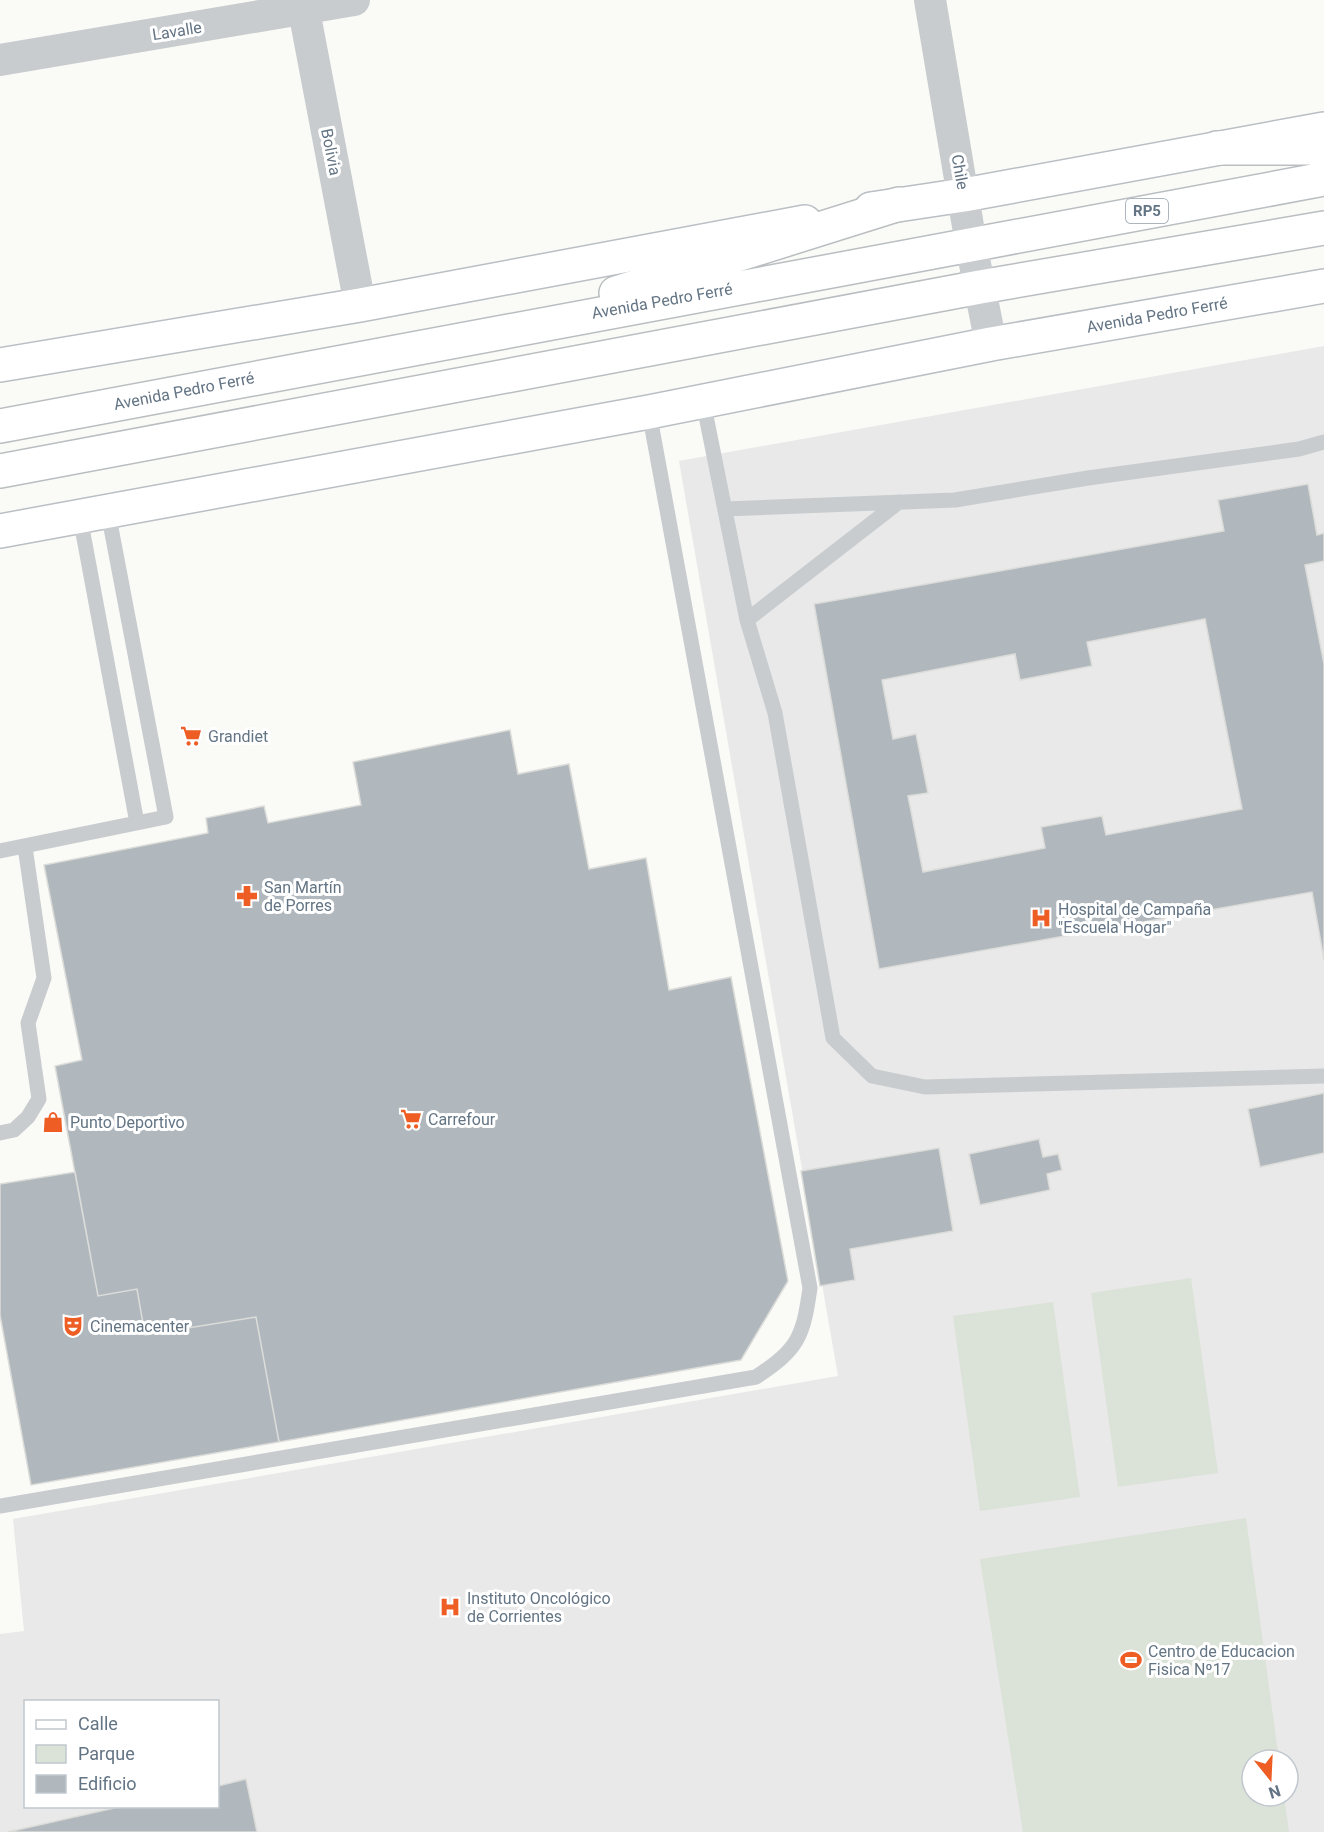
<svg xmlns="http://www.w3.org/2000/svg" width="1324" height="1832" font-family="Roboto,sans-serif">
  <rect width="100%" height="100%" fill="#fafaf7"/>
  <path fill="#e8e9e8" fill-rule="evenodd" d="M1324 346V1832H0V1634L24 1631 13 1519 838 1376 679 461ZM26 1702H218V1806H26ZM1252 1760H1288V1796H1252Z"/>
  <path fill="#dbe2d8" d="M1191 1278 1218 1473 1118 1487 1091 1293Z
    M1053 1302 1080 1497 980 1511 953 1316Z
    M1246 1518 1279 1760H1252V1796H1284L1289 1832H1023L980 1559Z"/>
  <path fill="#b0b8be" stroke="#dcdcd9" stroke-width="1.5" fill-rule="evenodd" d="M1308 484 1317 535 1324 533V561L1305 565 1324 664V960L1312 892 879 969 814 604 1224 531 1218 500ZM1205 619 1242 809 1106 835 1102 816 1041 827 1045 848 923 872 908 796 928 793 916 734 893 739 882 680 1015 654 1020 680 1092 666 1087 642Z
    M510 730 518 774 569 764 589 869 646 858 669 990 731 977 788 1281 741 1360 279 1442 256 1317 145 1335 137 1289 98 1296 55 1066 82 1060 44 865 208 833 206 818 264 806 268 823 361 805 353 762Z
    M1324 1093V1153L1260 1167 1248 1109Z
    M1039 1139 1043 1157 1058 1154 1062 1170 1047 1174 1050 1190 980 1205 969 1154Z
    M939 1148 953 1231 850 1249 855 1280 820 1286 801 1171Z
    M75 1172 98 1296 137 1289 145 1335 256 1317 279 1442 31 1485 0 1315V1184Z
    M246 1779 257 1832H8L123 1806H218V1786Z"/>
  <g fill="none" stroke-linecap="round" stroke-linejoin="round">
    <defs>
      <path id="secondary" d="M871 209 964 195 1324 129
        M0 365 360 305 805 222
        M0 531 649 412 991 344 1324 286"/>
      <path id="highway" d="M1217 148H1324
        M616 293 899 204
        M0 426 1324 179
        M0 471 980 287 1324 228"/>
    </defs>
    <use href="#secondary" stroke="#babfc4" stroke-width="36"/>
    <use href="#highway" stroke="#babec1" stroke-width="36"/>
    <path stroke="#c8cccf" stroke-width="15" d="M703 401 747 620 775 713 833 1038 872 1076 925 1087 1324 1076
      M725 509 955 500 1088 478 1299 449 1324 442
      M80 517 137 823
      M747 620 899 502
      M0 851 166 817 108 512
      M0 1133 14 1130 28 1117 39 1099 28 1023 44 978 25 847
      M0 1506 756 1377C798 1349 803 1338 810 1288L649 412"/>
    <path stroke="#c8cccf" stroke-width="32" d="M302 0 360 305
      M930 0 971 244 991 344
      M0 60 354 0"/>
    <use href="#secondary" stroke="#fff" stroke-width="33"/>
    <use href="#highway" stroke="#fff" stroke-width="33"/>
  </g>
  <defs>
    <symbol id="supermarket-bare" viewBox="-9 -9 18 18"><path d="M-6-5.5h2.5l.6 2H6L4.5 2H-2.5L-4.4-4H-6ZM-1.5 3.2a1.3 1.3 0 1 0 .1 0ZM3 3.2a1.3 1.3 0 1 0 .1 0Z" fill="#ed5d24" stroke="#fff" stroke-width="2.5" paint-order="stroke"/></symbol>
    <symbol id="pharmacy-bare" viewBox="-9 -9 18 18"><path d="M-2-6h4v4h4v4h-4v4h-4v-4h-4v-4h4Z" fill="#ed5d24" stroke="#fff" stroke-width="2.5" paint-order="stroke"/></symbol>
    <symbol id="hospital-bare" viewBox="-9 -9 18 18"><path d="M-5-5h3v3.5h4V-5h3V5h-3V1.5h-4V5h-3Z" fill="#ed5d24" stroke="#fff" stroke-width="2.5" paint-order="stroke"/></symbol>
    <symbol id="shop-bare" viewBox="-9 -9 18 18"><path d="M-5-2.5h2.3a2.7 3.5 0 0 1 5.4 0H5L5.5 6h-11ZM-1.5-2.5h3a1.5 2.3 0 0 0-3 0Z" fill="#ed5d24" stroke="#fff" stroke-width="2.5" paint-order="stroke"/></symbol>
    <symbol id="theatre-bare" viewBox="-9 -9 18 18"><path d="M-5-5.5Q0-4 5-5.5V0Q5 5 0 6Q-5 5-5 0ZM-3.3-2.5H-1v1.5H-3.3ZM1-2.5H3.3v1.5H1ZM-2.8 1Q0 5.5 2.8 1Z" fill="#ed5d24" stroke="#fff" stroke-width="2.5" paint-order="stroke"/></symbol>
    <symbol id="stadium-bare" viewBox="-9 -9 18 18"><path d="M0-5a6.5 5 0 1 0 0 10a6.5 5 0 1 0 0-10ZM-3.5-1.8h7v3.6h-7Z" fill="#ed5d24" stroke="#fff" stroke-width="2.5" paint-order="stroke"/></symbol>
  </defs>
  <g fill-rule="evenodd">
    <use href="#supermarket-bare" x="176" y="721" width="30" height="30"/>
    <use href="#pharmacy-bare" x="232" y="881" width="30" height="30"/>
    <use href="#hospital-bare" x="1026" y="903" width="30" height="30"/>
    <use href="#supermarket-bare" x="396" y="1104" width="30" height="30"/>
    <use href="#shop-bare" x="38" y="1107" width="30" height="30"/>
    <use href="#theatre-bare" x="58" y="1311" width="30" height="30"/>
    <use href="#hospital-bare" x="435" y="1592" width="30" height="30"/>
    <use href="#stadium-bare" x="1116" y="1645" width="30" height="30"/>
  </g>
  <g text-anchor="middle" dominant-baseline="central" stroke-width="6" stroke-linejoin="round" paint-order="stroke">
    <rect fill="#fff" stroke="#929ea9" stroke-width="1.5" x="1126" y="199" width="42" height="24" rx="4.5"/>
    <g font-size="15" font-weight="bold" fill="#637484">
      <text x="1147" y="211">RP5</text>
    </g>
    <g font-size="16" fill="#637484" stroke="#fff">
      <text transform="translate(177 31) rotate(-9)">Lavalle</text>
      <text transform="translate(331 152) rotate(79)">Bolivia</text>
      <text transform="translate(960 172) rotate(80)">Chile</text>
      <text transform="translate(662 301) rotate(-10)">Avenida Pedro Ferré</text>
      <text transform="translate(1157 315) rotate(-10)">Avenida Pedro Ferré</text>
      <text transform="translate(184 391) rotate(-11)">Avenida Pedro Ferré</text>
    </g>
    <g font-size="16" fill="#637484" stroke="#fff" text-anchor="start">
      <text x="208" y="736">Grandiet</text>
      <text x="264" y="887">San Martín<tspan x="264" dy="18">de Porres</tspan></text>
      <text x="1058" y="909">Hospital de Campaña<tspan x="1058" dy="18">"Escuela Hogar"</tspan></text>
      <text x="428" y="1119">Carrefour</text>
      <text x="70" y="1122">Punto Deportivo</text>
      <text x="90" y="1326">Cinemacenter</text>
      <text x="467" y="1598">Instituto Oncológico<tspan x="467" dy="18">de Corrientes</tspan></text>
      <text x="1148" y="1651">Centro de Educacion<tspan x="1148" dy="18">Fisica Nº17</tspan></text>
    </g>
  </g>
  <rect x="24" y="1700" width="195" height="108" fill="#ffffff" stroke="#c1c7ce" stroke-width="1.5"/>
  <rect x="36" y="1720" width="30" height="9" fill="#ffffff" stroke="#c1c7ce" stroke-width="1.5"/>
  <text x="78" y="1730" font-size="18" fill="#637484">Calle</text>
  <rect x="36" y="1745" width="30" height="18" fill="#dbe2d8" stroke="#c1c7ce" stroke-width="1.5"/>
  <text x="78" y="1760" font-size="18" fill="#637484">Parque</text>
  <rect x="36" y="1775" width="30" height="18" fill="#b0b8be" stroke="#c1c7ce" stroke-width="1.5"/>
  <text x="78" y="1790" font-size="18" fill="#637484">Edificio</text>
  <g transform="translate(1270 1778) rotate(162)"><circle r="28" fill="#ffffff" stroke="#c1c7ce" stroke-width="1.5"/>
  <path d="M0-4.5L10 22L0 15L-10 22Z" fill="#ed5d24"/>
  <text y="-9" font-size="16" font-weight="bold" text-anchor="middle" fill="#637484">N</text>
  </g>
</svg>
